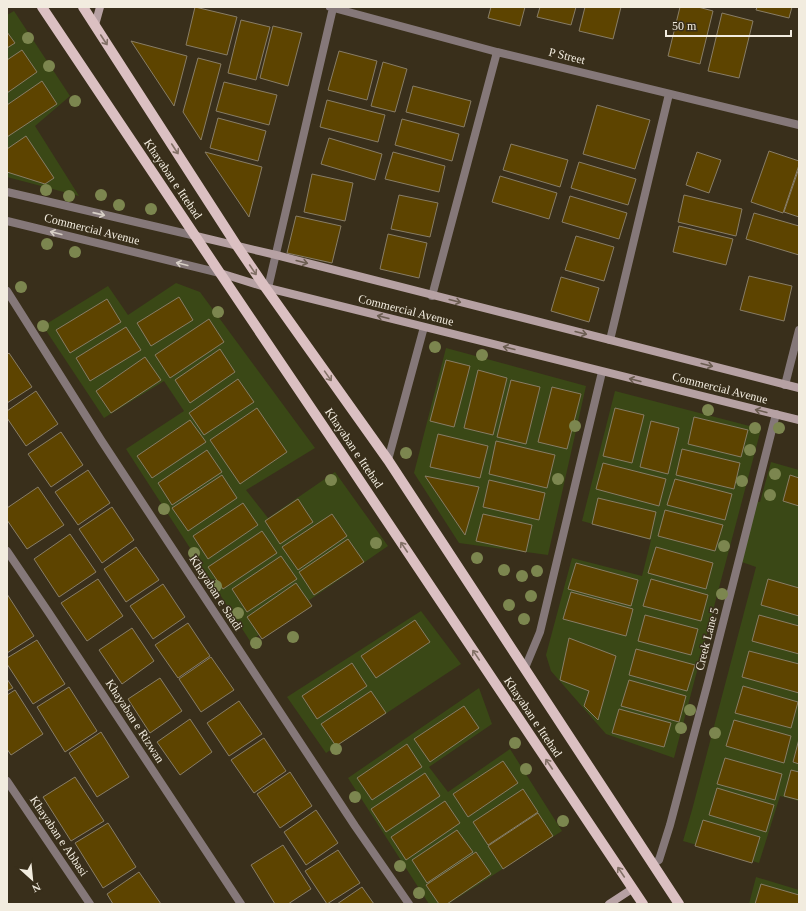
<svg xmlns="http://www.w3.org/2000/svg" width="806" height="911" font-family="'Times New Roman',serif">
  <rect width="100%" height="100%" fill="#392f1b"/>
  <path fill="#3a4816" d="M14 11 70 96 35 126 79 196 7 177V15Z
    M176 283 200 292 315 448 246 490 268 518 335 472 388 546 250 641 126 449 184 411 164 381 104 418 43 326 108 286 128 315Z
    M446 348 586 386 548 555 459 543 414 473Z
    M615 391 761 429 674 758 606 734 551 671 546 655 572 558 642 576 651 540 582 521Z
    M771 462 799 470V801L780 796 759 863 683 841 692 810 756 567 739 561 754 501 760 502Z
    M421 611 461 664 326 753 287 697Z
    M479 688 492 724 429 767 448 792 510 749 562 831 448 904H429L348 778Z
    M756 877 799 890V904H749Z"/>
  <path fill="#5d4400" stroke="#887d66" d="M195 7 237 17 227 55 186 45Z
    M491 7H525L520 26 488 18Z
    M540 7H576L571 25 537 17Z
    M585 7H621L613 39 579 31Z
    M680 7H698L713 11 700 64 668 56Z
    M757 7H792L789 18 756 10Z
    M722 13 753 21 739 78 708 71Z
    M241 20 270 27 256 80 228 73Z
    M273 26 302 33 288 86 260 78Z
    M7 32 15 43 7 48Z
    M131 41 187 56 174 106Z
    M22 50 37 72 7 93V60Z
    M339 51 377 61 367 100 328 90Z
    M198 58 221 64 201 140 183 112Z
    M383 62 407 69 395 112 371 106Z
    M42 81 57 104 7 137V105Z
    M224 82 277 95 269 125 216 111Z
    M413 86 471 101 464 127 406 112Z
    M327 100 385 115 378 142 320 127Z
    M597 105 650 120 635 169 583 154Z
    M218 118 266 131 258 161 210 148Z
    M402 119 459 134 452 161 395 145Z
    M26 136 54 178 45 184 7 172V149Z
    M329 138 382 154 375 180 321 164Z
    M511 144 568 160 560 187 503 170Z
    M769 151 799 161V165L783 213 751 202Z
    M205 152 262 167 249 217Z
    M393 152 445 166 439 192 385 179Z
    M697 152 721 160 709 193 686 185Z
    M579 162 636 179 628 205 571 188Z
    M799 168V217L784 212Z
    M312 174 353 183 345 221 304 212Z
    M500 176 557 193 549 219 492 202Z
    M399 195 438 203 430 237 391 229Z
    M684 195 742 209 736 236 678 222Z
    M570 196 627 213 619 239 562 222Z
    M754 213 799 226V255L746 239Z
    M296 216 341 226 332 263 287 253Z
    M679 226 733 239 726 265 673 252Z
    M388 234 427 243 419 278 380 269Z
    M576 236 614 247 604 281 565 270Z
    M749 276 792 286 784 321 740 310Z
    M561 277 599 288 589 322 551 311Z
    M179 297 193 320 151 346 137 323Z
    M107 299 121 322 70 353 56 330Z
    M209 319 224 342 170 378 155 355Z
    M126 327 141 350 90 381 76 358Z
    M220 349 235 372 190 403 175 380Z
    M9 353 32 387 7 403V355Z
    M145 357 161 380 111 413 96 391Z
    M446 360 470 366 454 427 430 421Z
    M478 370 507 378 493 435 464 428Z
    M238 379 254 402 204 435 189 413Z
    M511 380 540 387 526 444 497 437Z
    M552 387 581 394 567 449 538 442Z
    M36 391 58 424 26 446 7 418V411Z
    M257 408 287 452 240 484 210 440Z
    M615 408 644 415 632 463 603 456Z
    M694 417 748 430 741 457 688 444Z
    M190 420 206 442 152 478 137 456Z
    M651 421 679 428 668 474 640 467Z
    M61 432 83 465 51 487 28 454Z
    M438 434 488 446 480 478 430 467Z
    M496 441 555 455 547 488 489 474Z
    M682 449 740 463 734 489 676 475Z
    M207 450 222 472 172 505 158 483Z
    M603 463 666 479 659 506 596 489Z
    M88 470 110 503 78 525 55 492Z
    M222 475 237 498 188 531 172 508Z
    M790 475 799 478V506L783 501Z
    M425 476 479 487 465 535Z
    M675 479 732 494 725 520 667 505Z
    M489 480 545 493 539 520 483 507Z
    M38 487 64 525 27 549 7 520V508Z
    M598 498 656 512 650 539 592 524Z
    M298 499 313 522 280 544 265 521Z
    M243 503 258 525 208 559 193 536Z
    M112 507 134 540 102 563 79 529Z
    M665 510 723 525 715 551 658 536Z
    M332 514 347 536 298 570 282 547Z
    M483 514 532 525 526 552 476 541Z
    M262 531 277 553 223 589 208 567Z
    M70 534 96 572 59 597 34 559Z
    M348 539 364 562 314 595 299 572Z
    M136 547 159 580 126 602 104 569Z
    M656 547 713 563 706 589 648 573Z
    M281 556 297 579 247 612 232 589Z
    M576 563 638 580 631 606 568 589Z
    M98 579 123 616 87 641 61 603Z
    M651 579 708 595 701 621 643 606Z
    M768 579 799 588V616L761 605Z
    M296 583 312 606 262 639 247 617Z
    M163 584 185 617 153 639 130 606Z
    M571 592 633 609 626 636 563 619Z
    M7 594 34 636 7 653Z
    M645 615 698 629 691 655 638 641Z
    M759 615 799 626V654L752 641Z
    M415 620 430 642 376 678 361 656Z
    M188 623 210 656 178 678 155 645Z
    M132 628 154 661 122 684 99 650Z
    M569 638 616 656 598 720 584 706 589 691 560 680Z
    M37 640 65 684 33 704 7 664V658Z
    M636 649 695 665 687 691 629 675Z
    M749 651 799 664V693L742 677Z
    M211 657 234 690 201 712 179 679Z
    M352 663 367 686 317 719 302 696Z
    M160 678 182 711 150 733 128 699Z
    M7 679 13 688 7 691Z
    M629 680 686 696 679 722 621 706Z
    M743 686 798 702 791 728 735 713Z
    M69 687 97 731 65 752 37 707Z
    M15 690 43 734 11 755 7 749V695Z
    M371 691 386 713 336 746 321 724Z
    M239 701 262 734 229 756 207 723Z
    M464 706 479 728 430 762 414 739Z
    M619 709 671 723 664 747 612 733Z
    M190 719 212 752 180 775 157 742Z
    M734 720 791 736 784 763 726 746Z
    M101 732 129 777 97 797 69 753Z
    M264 738 286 771 254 793 231 760Z
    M799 739V764L793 762Z
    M407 744 422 767 372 800 357 778Z
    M725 758 782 774 775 800 717 784Z
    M503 761 518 783 468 817 453 794Z
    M791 770 799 772V800L784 796Z
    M290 772 312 806 280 828 257 794Z
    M425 773 440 796 386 832 371 809Z
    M75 777 104 821 71 841 43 797Z
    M717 788 774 805 766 832 709 815Z
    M523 789 538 812 488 845 473 822Z
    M445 801 460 823 406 860 391 837Z
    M316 810 338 843 306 865 284 832Z
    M538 813 553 836 503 869 488 846Z
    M703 820 760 837 752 863 695 846Z
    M108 823 136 867 103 888 75 843Z
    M457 830 473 852 427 883 412 860Z
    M283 845 311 889 288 904H275L251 865Z
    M338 850 360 883 327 904 305 871Z
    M476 852 491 874 447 904H439L426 885Z
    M139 872 161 904H113L107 894Z
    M761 884 799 895V904H755Z
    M362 887 374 904H337Z"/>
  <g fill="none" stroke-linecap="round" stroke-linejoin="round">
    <path stroke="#857879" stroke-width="8" d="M330 7 497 52 799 125
      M7 192 196 236
      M7 221 220 273
      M268 288 333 8
      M7 291 101 440 355 826 409 904
      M432 296 497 52
      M610 340 669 94
      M785 385 799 330
      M388 460 424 327
      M7 551 49 613 241 904
      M525 668 540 632 602 372
      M7 781 90 904
      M652 864 659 860 670 825 708 682 776 414"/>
    <path stroke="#b6a1a3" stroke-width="8" d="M95 25 100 7
      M196 236 276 255 799 388
      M220 273 268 288 799 420
      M609 904 632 889"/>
    <path stroke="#dbc0c2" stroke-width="10" d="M42 7 220 273 340 451 643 904
      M83 7 237 246 265 287 388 460 679 904"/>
  </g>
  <g fill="#7c864f">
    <circle cx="28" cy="38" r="6"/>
    <circle cx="49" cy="66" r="6"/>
    <circle cx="75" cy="101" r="6"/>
    <circle cx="46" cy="190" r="6"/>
    <circle cx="101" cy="195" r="6"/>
    <circle cx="69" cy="196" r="6"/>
    <circle cx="119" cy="205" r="6"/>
    <circle cx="151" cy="209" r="6"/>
    <circle cx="47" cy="244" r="6"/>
    <circle cx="75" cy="252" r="6"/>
    <circle cx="21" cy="287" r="6"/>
    <circle cx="218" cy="312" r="6"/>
    <circle cx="43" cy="326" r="6"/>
    <circle cx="435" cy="347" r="6"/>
    <circle cx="482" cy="355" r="6"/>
    <circle cx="708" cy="410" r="6"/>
    <circle cx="575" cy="426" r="6"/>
    <circle cx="755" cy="428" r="6"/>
    <circle cx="779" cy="428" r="6"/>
    <circle cx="750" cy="450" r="6"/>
    <circle cx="406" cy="453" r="6"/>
    <circle cx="775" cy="474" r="6"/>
    <circle cx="558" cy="479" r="6"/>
    <circle cx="331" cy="480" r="6"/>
    <circle cx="742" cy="481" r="6"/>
    <circle cx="770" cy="495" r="6"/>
    <circle cx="164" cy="509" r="6"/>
    <circle cx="376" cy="543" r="6"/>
    <circle cx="724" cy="546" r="6"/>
    <circle cx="194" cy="553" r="6"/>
    <circle cx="477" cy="558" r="6"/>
    <circle cx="504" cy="570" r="6"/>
    <circle cx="537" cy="571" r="6"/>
    <circle cx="522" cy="576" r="6"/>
    <circle cx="216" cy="586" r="6"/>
    <circle cx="722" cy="594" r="6"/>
    <circle cx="531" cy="596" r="6"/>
    <circle cx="509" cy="605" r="6"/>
    <circle cx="238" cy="613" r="6"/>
    <circle cx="524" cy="619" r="6"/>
    <circle cx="293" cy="637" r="6"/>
    <circle cx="256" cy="643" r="6"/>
    <circle cx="690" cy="710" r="6"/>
    <circle cx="681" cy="728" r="6"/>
    <circle cx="715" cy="733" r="6"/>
    <circle cx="515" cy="743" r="6"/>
    <circle cx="336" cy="749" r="6"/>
    <circle cx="526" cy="769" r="6"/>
    <circle cx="355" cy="797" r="6"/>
    <circle cx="563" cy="821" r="6"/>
    <circle cx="400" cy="866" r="6"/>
    <circle cx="419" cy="893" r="6"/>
  </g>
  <defs><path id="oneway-shaft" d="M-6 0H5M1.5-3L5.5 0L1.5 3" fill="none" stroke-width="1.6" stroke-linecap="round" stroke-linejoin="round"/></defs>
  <g stroke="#827066">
    <use href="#oneway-shaft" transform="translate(104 40) rotate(57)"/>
    <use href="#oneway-shaft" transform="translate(175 149) rotate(57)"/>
    <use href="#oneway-shaft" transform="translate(253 270) rotate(56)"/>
    <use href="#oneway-shaft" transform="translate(328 376) rotate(55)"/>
    <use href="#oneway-shaft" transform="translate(404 547) rotate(-124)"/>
    <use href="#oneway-shaft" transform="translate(476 655) rotate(-124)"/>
    <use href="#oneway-shaft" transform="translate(549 764) rotate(-124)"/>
    <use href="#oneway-shaft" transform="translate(621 872) rotate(-124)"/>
  </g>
  <g stroke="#d7cfc6">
    <use href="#oneway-shaft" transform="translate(99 214) rotate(13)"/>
    <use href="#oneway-shaft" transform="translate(56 233) rotate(-166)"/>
    <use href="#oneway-shaft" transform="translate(182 264) rotate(-166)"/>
  </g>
  <g stroke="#6b5d51">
    <use href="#oneway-shaft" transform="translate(302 262) rotate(14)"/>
    <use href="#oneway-shaft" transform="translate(455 301) rotate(14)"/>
    <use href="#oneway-shaft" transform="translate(383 317) rotate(-166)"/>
    <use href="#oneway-shaft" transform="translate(581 333) rotate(14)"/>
    <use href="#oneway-shaft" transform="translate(509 348) rotate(-166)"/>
    <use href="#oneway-shaft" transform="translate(707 365) rotate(14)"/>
    <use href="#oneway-shaft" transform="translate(635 380) rotate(-166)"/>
    <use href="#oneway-shaft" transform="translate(761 411) rotate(-166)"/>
  </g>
  <g text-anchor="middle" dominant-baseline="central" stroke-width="3" stroke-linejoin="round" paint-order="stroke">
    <g font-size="12" fill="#f2ecdf" stroke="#392f1b">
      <text transform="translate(567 56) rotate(14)">P Street</text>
      <text transform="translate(173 179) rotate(56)">Khayaban e Ittehad</text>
      <text transform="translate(92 229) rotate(14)">Commercial Avenue</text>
      <text transform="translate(406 310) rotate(14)">Commercial Avenue</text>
      <text transform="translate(720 388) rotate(14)">Commercial Avenue</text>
      <text transform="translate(354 448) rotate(56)">Khayaban e Ittehad</text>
      <text transform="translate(216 593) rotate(57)">Khayaban e Saadi</text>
      <text transform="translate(707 639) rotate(-76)">Creek Lane 5</text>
      <text transform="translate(533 717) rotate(56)">Khayaban e Ittehad</text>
      <text transform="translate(135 721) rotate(57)">Khayaban e Rizwan</text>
      <text transform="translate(59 836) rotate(56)">Khayaban e Abbasi</text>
    </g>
  </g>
  <rect width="806" height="911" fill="none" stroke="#f2ecdf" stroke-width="16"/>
  <g transform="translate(32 879) rotate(153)" stroke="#392f1b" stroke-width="3" paint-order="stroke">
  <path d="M0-3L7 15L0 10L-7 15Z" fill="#f2ecdf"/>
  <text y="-6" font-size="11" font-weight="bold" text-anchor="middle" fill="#f2ecdf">N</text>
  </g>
  <path d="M666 30v6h125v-6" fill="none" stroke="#f2ecdf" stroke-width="2"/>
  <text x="672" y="30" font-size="12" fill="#f2ecdf" stroke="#392f1b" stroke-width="3" paint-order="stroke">50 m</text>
</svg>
